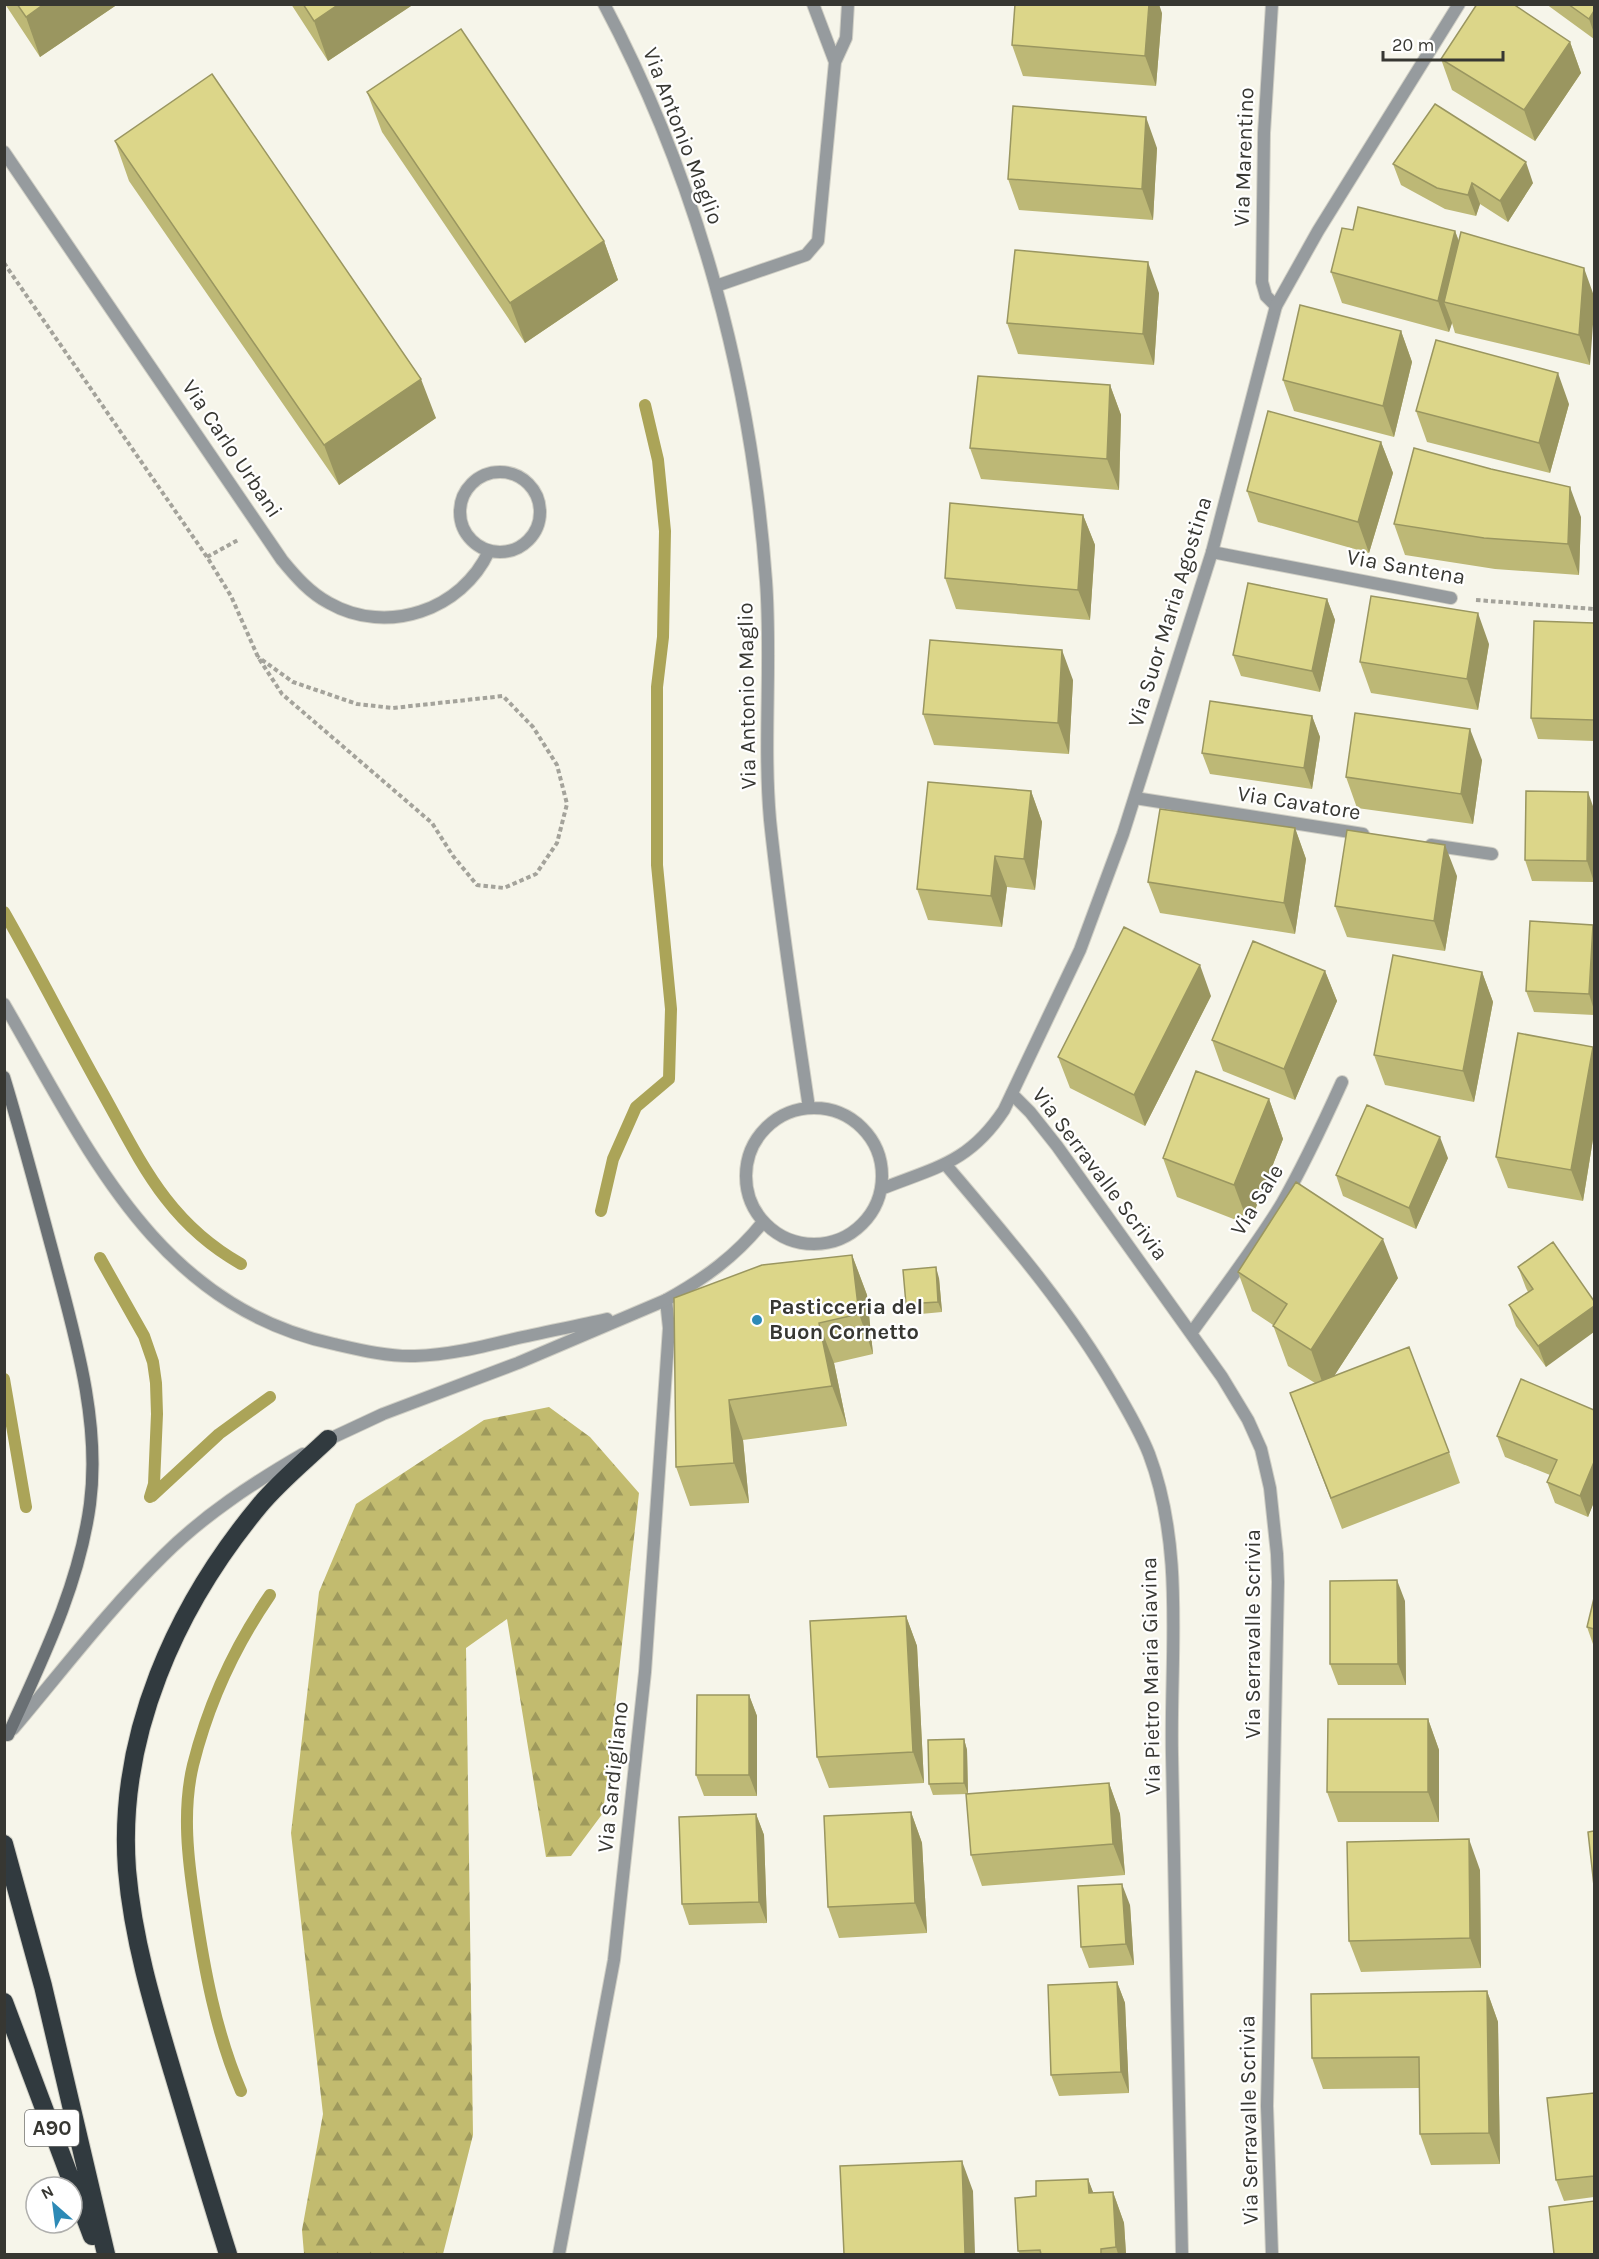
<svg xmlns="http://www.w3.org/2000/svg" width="1599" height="2259" font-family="Karla,sans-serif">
  <defs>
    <pattern id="forest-firs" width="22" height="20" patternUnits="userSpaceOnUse" patternTransform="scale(1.5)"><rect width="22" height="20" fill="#c2bb6f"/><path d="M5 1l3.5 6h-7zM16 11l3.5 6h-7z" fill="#9e995c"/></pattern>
  </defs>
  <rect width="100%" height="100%" fill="#f6f5ea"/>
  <path fill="url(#forest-firs)" d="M549 1407 590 1437 639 1493 603 1813 571 1856 546 1857 507 1619 466 1648 473 2135 443 2254H304L302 2230 323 2114 291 1833 319 1592 356 1504 484 1420Z"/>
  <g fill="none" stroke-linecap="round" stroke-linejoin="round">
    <path stroke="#aba458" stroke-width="12" d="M4 912C36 968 65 1025 96 1081 138 1155 163 1220 241 1264
      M601 1211 613 1159 636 1107 669 1079 671 1009 657 865V687L663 637 665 531 658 460 645 405
      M100 1258 144 1336 153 1362 156 1383 157 1414 154 1484 150 1497
      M4 1379 26 1507
      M152 1496 219 1434 270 1397
      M241 2091C216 2033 204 1968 195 1906 188 1860 182 1811 193 1765 208 1705 235 1646 270 1595"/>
    <defs>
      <path id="minor" d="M813 4 835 62
        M1272 4 1264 133 1262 282 1266 296 1276 306
        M4 152 282 560C296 577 310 593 329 603 387 636 462 610 489 551
        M716 286 806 255 818 241 835 62 846 38 848 4
        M460 512a40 40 0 1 1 80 0a40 40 0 1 1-80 0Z
        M1212 552 1451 598
        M1135 798 1363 834
        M1431 845 1492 854
        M1012 1094 1030 1112 1057 1146 1222 1377 1248 1420 1261 1449 1270 1488 1277 1554 1278 1582 1267 2106 1272 2254
        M946 1165C1006 1236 1067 1306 1114 1387 1127 1409 1140 1431 1149 1454 1185 1549 1170 1655 1172 1754 1175 1921 1180 2088 1182 2254
        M1192 1332C1222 1290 1254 1249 1281 1205 1304 1165 1323 1124 1342 1082
        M559 2254 614 1960 645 1672 669 1328 666 1300"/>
      <path id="tertiary" d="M604 4C698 181 752 382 766 581 772 661 763 741 770 820 780 916 795 1012 809 1108
        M4 1004C88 1148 155 1305 334 1344 360 1350 389 1357 415 1356 449 1355 481 1347 514 1339 545 1332 576 1326 607 1319
        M746 1176a68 68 0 1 1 136 0a68 68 0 1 1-136 0Z
        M881 1189C936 1167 969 1163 1004 1110L1080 950 1123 834 1212 552 1276 306 1318 231 1459 4
        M323 1442 383 1414 518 1363 666 1300C704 1279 736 1256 763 1222
        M13 1729C62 1671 109 1609 163 1556 204 1515 253 1483 303 1454"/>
      <path id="secondary" d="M4 1077C22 1136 37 1194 53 1253 74 1333 101 1420 90 1504 79 1586 42 1660 8 1735"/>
      <path id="motorway" d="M4 1844 43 1986 106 2254
        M4 2002 92 2236
        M228 2254C209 2194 191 2133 173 2073 153 2006 133 1940 127 1870 117 1736 176 1606 260 1505 280 1481 306 1460 328 1439"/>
    </defs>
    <use href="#minor" stroke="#d0cfc5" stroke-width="14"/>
    <use href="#tertiary" stroke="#d0cfc5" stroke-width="14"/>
    <use href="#secondary" stroke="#d0cfc5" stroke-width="14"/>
    <use href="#motorway" stroke="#d0cfc5" stroke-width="20"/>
    <path stroke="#a4a39b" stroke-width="4" stroke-dasharray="4.5 3" stroke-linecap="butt" d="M4 263 207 557 231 596 258 657 282 694 432 823 453 856 477 885 504 888 536 874 557 843 567 804 557 765 533 727 503 696 393 708 357 704 293 682 258 657
      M207 557 238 540
      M1476 600 1594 609"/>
    <use href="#minor" stroke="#969b9e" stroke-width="12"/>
    <use href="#tertiary" stroke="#969b9e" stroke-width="12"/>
    <use href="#secondary" stroke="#6a7074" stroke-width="12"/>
    <use href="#motorway" stroke="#313a3f" stroke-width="18"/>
  </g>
  <path fill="#bdb876" d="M5 4H118L40 57Z
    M291 4H414L328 61Z
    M1546 4H1594V39Z
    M1162 13 1156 86 1023 76 1012 45Z
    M1570 42 1581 73 1535 141 1452 90 1441 59Z
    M367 92 604 241 618 280 525 343 382 132Z
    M115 141 436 418 339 485 129 181Z
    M1157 148 1153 220 1019 210 1008 179Z
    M1393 164 1533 183 1508 222 1480 204 1476 216 1445 209 1401 185Z
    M1353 230 1455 231 1459 241 1584 268 1590 365 1455 333 1452 323 1449 332 1342 303 1331 272Z
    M1159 293 1154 365 1018 354 1007 323Z
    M1401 331 1412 362 1394 437 1294 411 1283 380Z
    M1110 385 1121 415 1119 490 981 479 970 448Z
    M1569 404 1550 473 1427 442 1416 411Z
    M1381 442 1393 473 1369 553 1258 522 1247 491Z
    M1083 515 1095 545 1090 620 956 609 945 578Z
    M1581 517 1579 575 1495 569 1405 555 1394 524Z
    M1327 599 1335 620 1320 692 1241 676 1233 655Z
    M1594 623V741L1538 739 1531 718Z
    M1489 644 1478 710 1371 693 1360 662Z
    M1073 680 1069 754 934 745 923 714Z
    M1312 716 1320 737 1312 789 1210 774 1202 753Z
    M1482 760 1473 824 1357 808 1346 777Z
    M1031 791 1042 822 1035 890 1007 887 1002 927 928 920 917 889Z
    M1588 792 1594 882 1532 881 1525 860Z
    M1295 828 1306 859 1295 934 1160 913 1148 882Z
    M1457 876 1445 951 1347 937 1335 906Z
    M1594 929V1015L1534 1012 1526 991Z
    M1325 971 1337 1001 1295 1100 1223 1071 1212 1040Z
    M1482 972 1493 1002 1474 1102 1385 1085 1374 1055Z
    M1211 996 1145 1126 1070 1088 1058 1057Z
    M1594 1051V1133L1583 1201 1508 1188 1496 1157Z
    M1269 1099 1283 1139 1249 1225 1177 1197 1163 1158Z
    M1448 1158 1416 1229 1343 1196 1336 1175Z
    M1553 1242 1546 1367 1516 1326 1509 1305 1528 1292 1526 1288 1518 1267Z
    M852 1255 867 1295 873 1354 834 1363 847 1426 743 1440 749 1503 690 1506 676 1467 674 1298Z
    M1238 1272 1398 1278 1334 1376 1449 1452 1460 1483 1342 1529 1290 1393 1315 1383 1288 1366 1273 1325 1252 1311Z
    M939 1278 942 1312 910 1315 906 1304Z
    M1594 1410V1502L1588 1517 1555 1503 1547 1482 1550 1475 1505 1457 1497 1436Z
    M1594 1598V1647L1587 1627Z
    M1405 1601 1406 1685H1338L1330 1664Z
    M906 1616 917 1646 924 1783 829 1788 817 1757Z
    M749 1695 757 1716V1796H704L696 1775Z
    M1428 1719 1439 1750V1822H1338L1327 1792Z
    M964 1739 967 1750 968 1794 933 1795 929 1784Z
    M1109 1783 1120 1814 1125 1875 982 1886 971 1855Z
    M911 1812 922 1843 927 1933 839 1938 828 1907Z
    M756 1814 764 1835 767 1923 689 1925 682 1904Z
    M1480 1870 1481 1968 1361 1972 1349 1941Z
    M1130 1905 1134 1965 1089 1968 1081 1947Z
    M1117 1982 1125 2003 1129 2093 1059 2096 1051 2075Z
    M1487 1991 1498 2022 1500 2164 1431 2165 1420 2134 1419 2088 1323 2089 1312 2058Z
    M1594 2093V2197L1564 2201 1556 2180Z
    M1088 2179 1093 2193 1113 2192 1124 2223 1126 2254H1020L1018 2251 1036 2196Z"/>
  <path fill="#9a9660" d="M44 4H118L40 57 26 17Z
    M339 4H414L328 61 314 21Z
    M1149 4H1159L1162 13 1156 86 1145 56Z
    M1594 11V33L1589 19Z
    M1570 42 1581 73 1535 141 1524 110Z
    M1146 117 1157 148 1153 220 1142 189Z
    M1526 162 1533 183 1508 222 1500 201Z
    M1472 183 1480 204 1476 216 1468 195Z
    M1455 231 1466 262 1444 302 1452 323 1449 332 1438 301Z
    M604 241 618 280 525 343 510 303Z
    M1148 262 1159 293 1154 365 1143 334Z
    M1584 268 1594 296V311L1590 365 1579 335Z
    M1401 331 1412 362 1394 437 1383 406Z
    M1558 373 1569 404 1550 473 1539 443Z
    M421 379 436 418 339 485 324 445Z
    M1110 385 1121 415 1119 490 1107 459Z
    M1381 442 1393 473 1369 553 1358 522Z
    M1570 487 1581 517 1579 575 1568 544Z
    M1083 515 1095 545 1090 620 1078 590Z
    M1327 599 1335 620 1320 692 1312 671Z
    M1478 613 1489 644 1478 710 1467 679Z
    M1062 650 1073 680 1069 754 1058 723Z
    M1312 716 1320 737 1312 789 1304 768Z
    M1470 729 1482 760 1473 824 1461 794Z
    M1031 791 1042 822 1035 890 1024 859Z
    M1588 792 1594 809V882L1587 861Z
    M1295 828 1306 859 1295 934 1284 903Z
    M1445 845 1457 876 1445 951 1434 921Z
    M995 856 1007 887 1002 927 991 896Z
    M1593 925 1594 929V1010L1589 994Z
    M1200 965 1211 996 1145 1126 1134 1095Z
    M1325 971 1337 1001 1295 1100 1284 1069Z
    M1482 972 1493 1002 1474 1102 1463 1071Z
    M1593 1047 1594 1051V1133L1583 1201 1571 1170Z
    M1269 1099 1283 1139 1249 1225 1234 1185Z
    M1440 1137 1448 1158 1416 1229 1409 1208Z
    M1383 1239 1398 1278 1325 1390 1311 1350Z
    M852 1255 867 1295 873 1354 859 1314Z
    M936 1267 939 1278 942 1312 938 1302Z
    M1594 1306V1332L1546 1367 1538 1346Z
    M819 1323 834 1363 847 1426 832 1386Z
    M729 1400 743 1440 749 1503 734 1463Z
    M1594 1462V1502L1588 1517 1580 1496Z
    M1397 1580 1405 1601 1406 1685 1398 1664Z
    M906 1616 917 1646 924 1783 913 1752Z
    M749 1695 757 1716V1796L749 1775Z
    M1428 1719 1439 1750V1822L1428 1792Z
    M964 1739 967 1750 968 1794 964 1783Z
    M1109 1783 1120 1814 1125 1875 1113 1844Z
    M911 1812 922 1843 927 1933 915 1903Z
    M756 1814 764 1835 767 1923 759 1902Z
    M1469 1839 1480 1870 1481 1968 1470 1938Z
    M1122 1884 1130 1905 1134 1965 1126 1944Z
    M1117 1982 1125 2003 1129 2093 1121 2072Z
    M1487 1991 1498 2022 1500 2164 1489 2133Z
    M962 2161 973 2191 975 2254H965Z
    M1088 2179 1100 2210 1089 2193Z
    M1113 2192 1124 2223 1126 2254H1118L1116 2247Z"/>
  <path fill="#dcd689" stroke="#9a9660" stroke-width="1.5" d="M17 4H44L26 17Z
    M303 4H339L314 21Z
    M1015 4H1149L1145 56 1012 45Z
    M1477 4H1513L1570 42 1524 110 1441 59Z
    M1568 4H1594V11L1589 19Z
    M461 29 604 241 510 303 367 92Z
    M212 74 421 379 324 445 115 141Z
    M1435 104 1526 162 1500 201 1472 183 1468 195 1437 188 1393 164Z
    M1013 106 1146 117 1142 189 1008 179Z
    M1358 207 1455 231 1438 301 1331 272 1342 228 1353 230Z
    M1461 232 1584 268 1579 335 1444 302Z
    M1015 250 1148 262 1143 334 1007 323Z
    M1300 305 1401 331 1383 406 1283 380Z
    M1436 340 1558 373 1539 443 1416 411Z
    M978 376 1110 385 1107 459 970 448Z
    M1268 411 1381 442 1358 522 1247 491Z
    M1414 448 1491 469 1570 487 1568 544 1484 538 1394 524Z
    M950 503 1083 515 1078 590 945 578Z
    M1248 583 1327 599 1312 671 1233 655Z
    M1371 596 1478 613 1467 679 1360 662Z
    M1534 621 1594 623V720L1531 718Z
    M930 640 1062 650 1058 723 923 714Z
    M1210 701 1312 716 1304 768 1202 753Z
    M1355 713 1470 729 1461 794 1346 777Z
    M928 782 1031 791 1024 859 995 856 991 896 917 889Z
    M1526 791 1588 792 1587 861 1525 860Z
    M1160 809 1295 828 1284 903 1148 882Z
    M1347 830 1445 845 1434 921 1335 906Z
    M1530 921 1593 925 1589 994 1526 991Z
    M1124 927 1200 965 1134 1095 1058 1057Z
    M1253 941 1325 971 1284 1069 1212 1040Z
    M1393 955 1482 972 1463 1071 1374 1055Z
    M1518 1033 1593 1047 1571 1170 1496 1157Z
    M1196 1071 1269 1099 1234 1185 1163 1158Z
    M1367 1105 1440 1137 1409 1208 1336 1175Z
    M1296 1182 1383 1239 1311 1350 1273 1326 1287 1304 1238 1272Z
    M1553 1242 1594 1301V1306L1538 1346 1509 1305 1533 1289 1518 1267Z
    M852 1255 859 1314 819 1323 832 1386 729 1400 734 1463 676 1467 674 1298 762 1265Z
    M936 1267 938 1302 906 1304 903 1270Z
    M1409 1347 1449 1452 1331 1498 1290 1393Z
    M1521 1379 1594 1410V1462L1580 1496 1547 1482 1557 1460 1497 1436Z
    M1397 1580 1398 1664H1330V1581Z
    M1594 1598V1629L1587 1627Z
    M906 1616 913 1752 817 1757 810 1621Z
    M697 1695H749V1775H696Z
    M1328 1719H1428V1792H1327Z
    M964 1739V1783L929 1784 928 1740Z
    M1109 1783 1113 1844 971 1855 966 1794Z
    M911 1812 915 1903 828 1907 824 1816Z
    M756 1814 759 1902 682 1904 679 1817Z
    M1594 1831V1886L1588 1832Z
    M1469 1839 1470 1938 1349 1941 1347 1842Z
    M1122 1884 1126 1944 1081 1947 1078 1886Z
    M1117 1982 1121 2072 1051 2075 1048 1985Z
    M1487 1991 1489 2133 1420 2134 1419 2057 1312 2058 1311 1994Z
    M1594 2093V2176L1556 2180 1547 2098Z
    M962 2161 965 2254H844L840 2166Z
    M1088 2179 1089 2193 1113 2192 1116 2247 1101 2249V2254H1041L1040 2250 1018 2251 1015 2198 1036 2196V2181Z
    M1594 2201V2254H1554L1549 2207Z"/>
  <circle fill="#2d8ab6" stroke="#fff" stroke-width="2" cx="757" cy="1320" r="6"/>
  <g text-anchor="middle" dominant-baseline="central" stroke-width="4.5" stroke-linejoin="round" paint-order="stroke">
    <rect fill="#fff" stroke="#737370" stroke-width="1.5" x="25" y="2110" width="54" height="36" rx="4.5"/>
    <g font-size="21" font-weight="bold" fill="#373732">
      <text x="52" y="2128">A90</text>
    </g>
    <g font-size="22" fill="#373732" stroke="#fff">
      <text transform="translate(683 136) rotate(69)">Via Antonio Maglio</text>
      <text transform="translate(1244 157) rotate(-88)">Via Marentino</text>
      <text transform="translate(232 449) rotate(56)">Via Carlo Urbani</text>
      <text transform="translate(1406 567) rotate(10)">Via Santena</text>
      <text transform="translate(1170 612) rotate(-73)">Via Suor Maria Agostina</text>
      <text transform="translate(747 696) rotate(-91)">Via Antonio Maglio</text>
      <text transform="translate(1299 803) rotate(9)">Via Cavatore</text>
      <text transform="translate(1100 1174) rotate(53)">Via Serravalle Scrivia</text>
      <text transform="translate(1257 1200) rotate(-58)">Via Sale</text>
      <text transform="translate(1253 1634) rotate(-90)">Via Serravalle Scrivia</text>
      <text transform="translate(1151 1676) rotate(-91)">Via Pietro Maria Giavina</text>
      <text transform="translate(613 1777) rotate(-84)">Via Sardigliano</text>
      <text transform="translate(1249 2120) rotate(-91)">Via Serravalle Scrivia</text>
    </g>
    <g font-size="22" font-weight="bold" fill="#373732" stroke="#fff" text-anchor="start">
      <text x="769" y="1307">Pasticceria del<tspan x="769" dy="25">Buon Cornetto</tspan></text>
    </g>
  </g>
  <rect width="1599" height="2259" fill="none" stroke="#373732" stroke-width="12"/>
  <g transform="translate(54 2205) rotate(332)"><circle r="28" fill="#ffffff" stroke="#afafad" stroke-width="1.5"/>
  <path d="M0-4.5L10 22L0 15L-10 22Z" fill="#2d8ab6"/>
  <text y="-9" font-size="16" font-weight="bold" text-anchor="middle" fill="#373732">N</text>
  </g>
  <path d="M1383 51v9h120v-9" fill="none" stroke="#373732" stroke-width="3"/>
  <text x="1392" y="51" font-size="18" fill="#373732" stroke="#ffffff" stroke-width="4.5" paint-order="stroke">20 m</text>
</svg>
